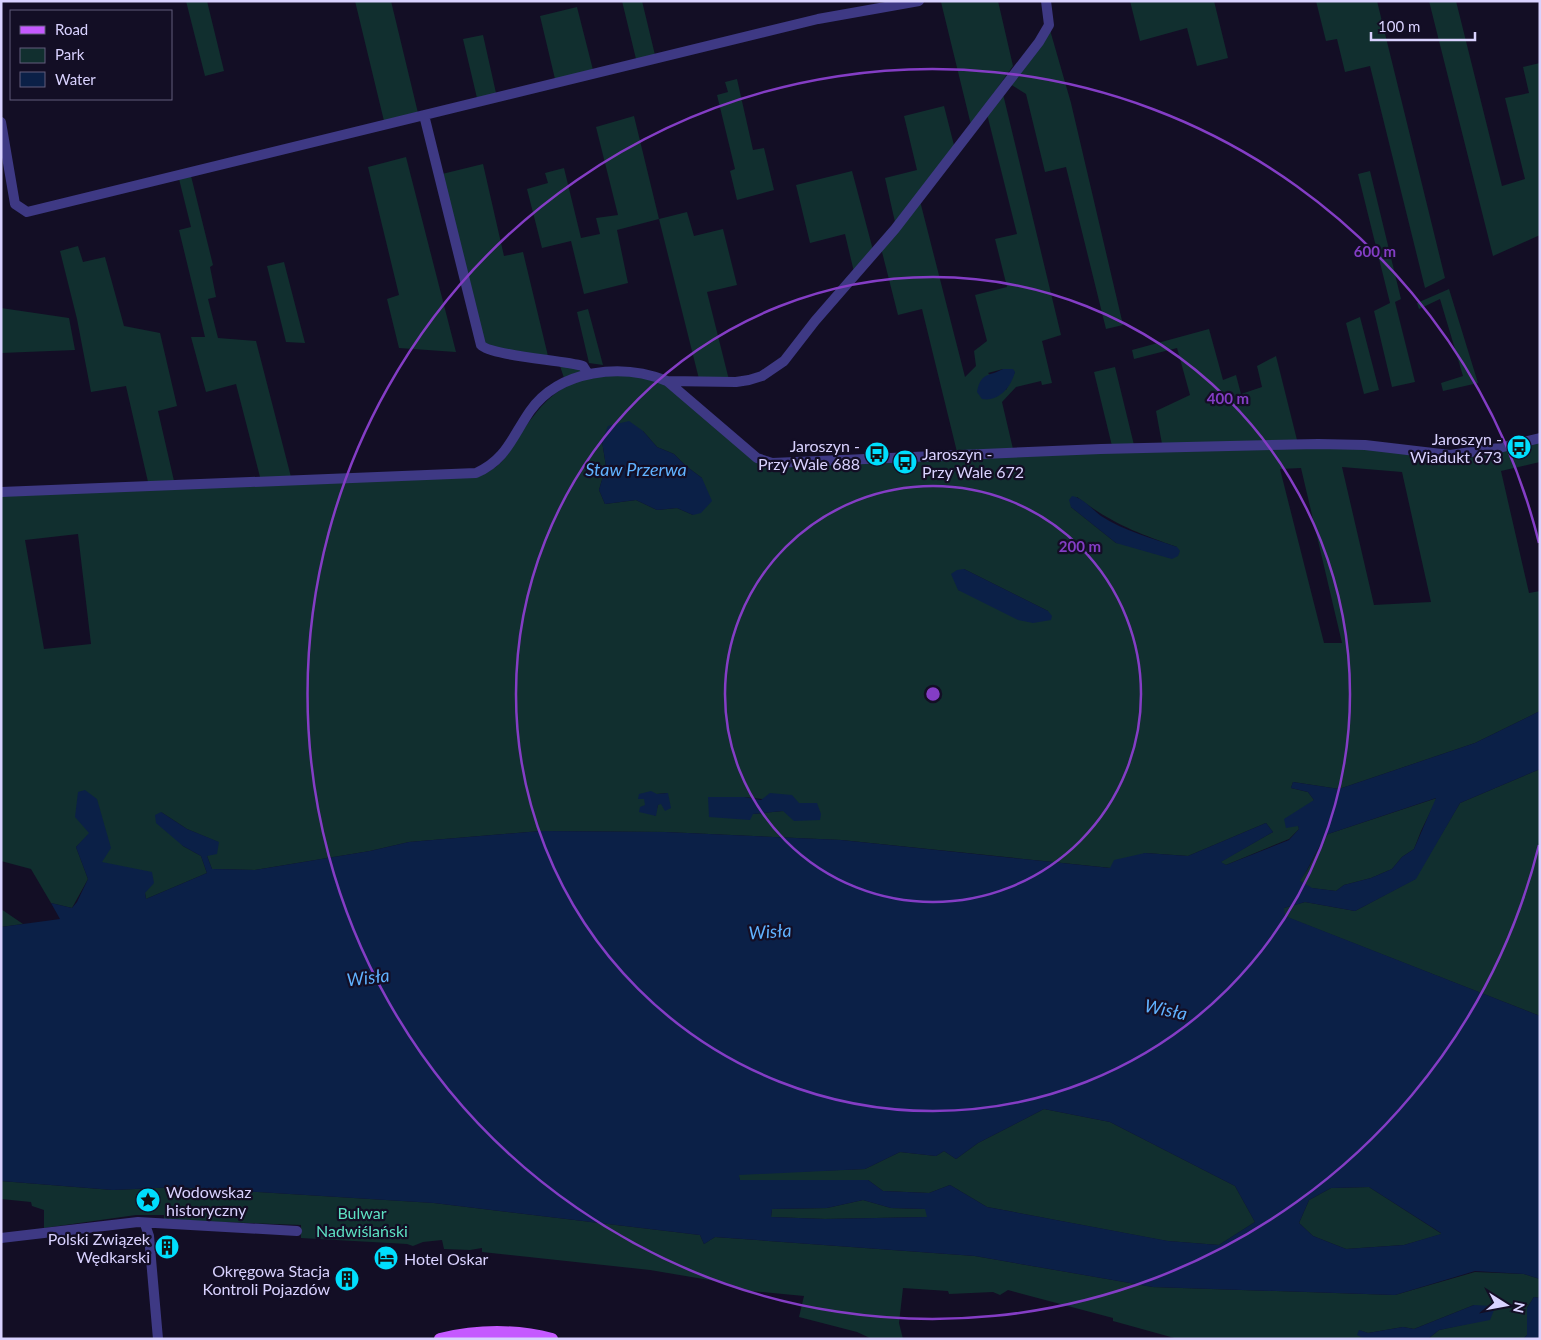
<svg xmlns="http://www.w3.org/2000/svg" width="1541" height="1340" font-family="Lato,sans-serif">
  <rect width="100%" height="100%" fill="#130e25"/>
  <path fill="#112f2f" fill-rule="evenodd" d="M186 1H207L224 71 205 76Z
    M355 1H391L418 113 384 121Z
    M622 1H642L655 55 636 59Z
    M998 1 1013 66 971 125 941 2Z
    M1130 1H1214L1228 58 1197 66 1187 28 1140 41Z
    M1316 1H1377L1445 278 1425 288 1370 66 1345 72 1337 39 1326 41Z
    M1429 1H1456L1502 186 1525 179 1505 98 1529 93 1523 67 1540 63V235L1493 256Z
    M577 7 593 70 555 79 540 16Z
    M1050 30 1071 103 1123 325 1106 329 1066 167 1045 172 1026 94 1010 84Z
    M483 35 496 93 477 98 463 39Z
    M737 79 753 150 764 148 774 190 737 200 730 171 735 169 717 95 728 92 725 82Z
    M1003 94 1061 335 1042 341 1052 383 1042 385 1041 381 1016 387 1002 402 1013 449 957 452 922 309 898 315 881 248 920 201 965 377 976 366 974 351 987 341 975 295 1007 287 995 239 1017 234 987 114ZM1003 369 1015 372 1006 390 988 373Z
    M944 106 955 149 895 222 885 178 917 170 904 116Z
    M634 116 659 219 687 212 694 236 723 229 737 285 707 292 729 380 699 379 659 219 617 230 628 283 584 294 571 241 542 248 527 189 548 183 545 173 564 168 581 238 600 234 596 218 618 215 596 127Z
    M406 157 456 352 399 348 387 299 399 295 368 167Z
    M483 164 504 256 523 252 548 356 491 349 481 340 442 174Z
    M852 171 873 250 854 272 845 234 810 243 796 185Z
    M1370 171 1401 299 1395 302 1415 382 1392 387 1374 311 1390 303 1358 174Z
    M191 176 213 265 210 267 216 297 208 299 218 338 256 341 291 477H260L236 384 206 392 191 337H205L179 230 191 227 179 179Z
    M78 246 83 262 105 257 124 326 160 333 177 406 158 411 174 481 148 482 126 386 91 392 77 319 60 251Z
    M284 262 305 343 286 342 267 266Z
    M1449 289 1478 383 1443 391 1441 383 1463 376 1440 299 1419 309 1417 303Z
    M1 308 69 318 75 350 1 353Z
    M588 309 603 365 589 363 577 312Z
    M1360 317 1379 390 1364 394 1346 323Z
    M1209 329 1223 380 1236 375 1241 394 1262 387 1257 366 1276 356 1297 440 1162 444 1156 411 1190 395 1177 348 1134 359 1132 350Z
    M559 363 581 370 580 373 564 378Z
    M1115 367 1134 445 1112 446 1094 372Z
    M629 374 663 383 756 460 1349 447 1433 456 1540 442V462L1501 471 1529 593 1540 591V711L1475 743 1339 789 1293 782 1291 788 1308 792 1314 800 1298 825 1299 829 1289 839 1226 865 1220 862 1273 832 1266 823 1188 856 1145 853 1111 868 841 840 665 832 541 831 409 842 370 851 255 870 212 869 207 856 218 842 187 829 161 812 183 846 201 856 207 873 146 899 145 893 101 862 90 833 76 847 88 879 72 908 51 903 31 869 1 861V494L477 476C499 469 504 460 516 441 550 390 565 377 629 374ZM643 431 657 447 674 454 686 466 702 478 693 515 677 508 657 510 636 500 605 504 599 490 606 466 602 441ZM1342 467 1402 472 1431 602 1374 605ZM1301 468 1342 643H1324L1280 469ZM1077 497C1111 523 1137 533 1177 547L1116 543 1071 507ZM78 534 91 644 44 649 25 540ZM964 569 1048 611 958 590ZM667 793 658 805 655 816 645 805V799L657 794ZM744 797 799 803 783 811 753 814Z
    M1540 769V1016L1284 916V908L1305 902 1355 911 1415 879 1460 803Z
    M1437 798 1421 831 1414 849 1402 857 1392 869 1371 878 1344 885 1336 891 1311 888 1299 881C1312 867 1316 848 1328 834Z
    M1 909 23 924 1 927Z
    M1044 1109 1110 1122 1235 1186 1255 1222 1219 1245 1167 1241 987 1207 950 1185 929 1193 883 1191 868 1180H740L738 1174 865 1169 900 1152 936 1156 944 1151 956 1159 978 1143Z
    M1 1181 113 1190 178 1187 434 1203 700 1235 704 1244 715 1237 975 1256 1153 1287 1395 1295 1475 1272 1524 1274 1540 1279V1298L1534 1297 1527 1308V1335L1523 1339H1423L1429 1338 1439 1330 1490 1319 1474 1305 1414 1329 1403 1327 1368 1333 1359 1330 1379 1338 1390 1339H1178L1113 1321V1318L1008 1290 1000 1295 993 1292 949 1294 948 1291 903 1288 899 1323 903 1339H872L857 1332 799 1317 804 1296 740 1290 727 1283 650 1270 482 1252V1248L470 1250 444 1249 442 1240 423 1242 413 1246 407 1244 301 1238V1225L164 1220V1215H136L44 1228V1210L32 1206 31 1202 1 1199Z
    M1369 1187 1442 1234 1404 1245 1346 1249 1313 1236 1299 1223 1309 1200 1331 1188Z
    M863 1200 891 1208 926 1209 928 1217 825 1219 771 1217 772 1209 827 1208Z"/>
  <path fill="#0b2047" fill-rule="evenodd" d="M1003 369H1013L1015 372C1011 387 999 402 982 399L977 392C981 372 988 377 1003 369Z
    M629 421 643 431 657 447 674 454 686 466 702 478 712 501 701 513 693 515 677 508 657 510 636 500 605 504 599 490 606 466 602 441 608 426Z
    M1072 496C1083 498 1092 509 1101 516 1124 531 1152 538 1177 547L1180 551 1178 556 1172 559 1116 543 1071 507 1069 500Z
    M964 569 1048 611 1052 616 1051 620 1033 623 1018 620 958 590 951 574 957 570Z
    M1540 711V769L1460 803 1416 879 1355 911 1305 902 1284 908 1285 916 1540 1016V1279L1524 1274 1475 1271 1395 1295 1153 1287 975 1256 715 1237 704 1244 700 1235 434 1203 178 1187 113 1190 1 1181V927L60 919 51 903 72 908 77 902 88 879 76 847 89 833 75 817 78 792 85 790 97 799 111 848 102 862 152 872 154 883 145 893 146 899 207 873 201 856 183 846 156 823 155 815 161 812 187 829 219 842 217 854 207 856 212 869 255 870 370 851 409 842 541 831 665 832 841 840 1110 868 1114 860 1145 853 1188 856 1266 823 1273 832 1221 862 1226 865 1289 840 1299 829 1298 826 1286 828 1284 819 1314 800 1308 792 1291 788 1293 782 1339 789 1475 743ZM1436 798 1414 849 1402 857 1392 869 1371 878 1344 885 1336 891 1312 888 1300 881C1311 866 1316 848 1328 834ZM1044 1109 1110 1122 1235 1186 1255 1222 1219 1245 1168 1241 987 1207 950 1185 929 1193 883 1191 868 1180H740L739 1175 865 1169 900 1152 936 1156 944 1151 956 1159 978 1143ZM1369 1187 1441 1233V1234L1404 1245 1346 1249 1313 1236 1299 1223 1309 1200 1331 1188ZM863 1200 891 1208 925 1209 927 1217 825 1219 771 1217 772 1209 827 1208Z
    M651 791 657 794 668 793 671 808 665 811 661 804 658 805 656 816 639 812 640 807 645 805 644 799H638L639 794Z
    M770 793 792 795 799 803H817L821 814 820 820 794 821 783 811 753 814 750 820 709 817 708 797H744L761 800Z
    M1534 1297 1540 1298V1339H1523L1527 1335V1308Z
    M1474 1305 1491 1306 1494 1310 1490 1320 1439 1330 1429 1338 1423 1339H1365L1357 1335 1359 1330 1368 1333 1403 1327 1414 1329Z"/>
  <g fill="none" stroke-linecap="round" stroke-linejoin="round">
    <path stroke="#3e3984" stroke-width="10" d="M424 115 481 345C491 356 562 360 583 366L588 374
      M1 122 15 204 27 212 818 19 919 1
      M667 381 736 382 749 380 762 376 784 361 815 321 895 229 1039 42 1049 25 1046 1
      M1 492 476 473C506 460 512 437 530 411 560 369 622 363 667 381L757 458 772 463 1101 449 1318 444 1365 445 1450 455 1499 448 1540 438
      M145 1224 149 1236 158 1339
      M1 1238 138 1222 297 1231"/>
    <path stroke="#c559ff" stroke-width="12" d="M440 1339C478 1330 513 1329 552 1339"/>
  </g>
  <g fill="none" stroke="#843dc5" stroke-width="2.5">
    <circle cx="933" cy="694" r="208"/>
    <circle cx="933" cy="694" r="417"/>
    <path d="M1539 845A625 625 0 1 1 1539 543"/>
  </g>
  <defs>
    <symbol id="bus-disc" viewBox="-11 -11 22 22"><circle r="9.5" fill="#00defd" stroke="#130e25"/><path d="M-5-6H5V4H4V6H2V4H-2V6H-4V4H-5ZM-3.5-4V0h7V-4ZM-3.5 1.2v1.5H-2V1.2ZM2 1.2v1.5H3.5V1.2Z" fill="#111"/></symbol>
    <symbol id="sight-disc" viewBox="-11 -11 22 22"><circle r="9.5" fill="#00defd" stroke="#130e25"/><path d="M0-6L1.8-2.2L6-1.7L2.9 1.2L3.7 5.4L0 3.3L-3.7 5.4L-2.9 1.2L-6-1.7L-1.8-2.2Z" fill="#111"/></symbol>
    <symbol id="building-disc" viewBox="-11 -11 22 22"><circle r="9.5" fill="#00defd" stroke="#130e25"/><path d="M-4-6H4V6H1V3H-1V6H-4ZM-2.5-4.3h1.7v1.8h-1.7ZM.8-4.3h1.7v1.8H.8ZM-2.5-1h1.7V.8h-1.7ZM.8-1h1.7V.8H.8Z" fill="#111"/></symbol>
    <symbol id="hotel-disc" viewBox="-11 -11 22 22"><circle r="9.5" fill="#00defd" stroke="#130e25"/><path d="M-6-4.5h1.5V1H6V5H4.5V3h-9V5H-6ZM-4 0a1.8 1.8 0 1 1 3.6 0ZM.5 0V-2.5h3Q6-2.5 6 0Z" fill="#111"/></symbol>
  </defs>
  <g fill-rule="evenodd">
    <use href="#bus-disc" x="1505" y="433" width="28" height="28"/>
    <use href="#bus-disc" x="863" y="440" width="28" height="28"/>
    <use href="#bus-disc" x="891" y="448" width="28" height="28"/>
    <use href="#sight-disc" x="134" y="1186" width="28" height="28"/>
    <use href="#building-disc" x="153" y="1233" width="28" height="28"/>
    <use href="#hotel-disc" x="372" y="1244" width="28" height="28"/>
    <use href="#building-disc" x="333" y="1265" width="28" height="28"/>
  </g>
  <g text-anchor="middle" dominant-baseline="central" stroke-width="4.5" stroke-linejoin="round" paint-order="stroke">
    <g font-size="16" fill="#d9d2ff" stroke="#130e25" text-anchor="end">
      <text x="1502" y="438">Jaroszyn -<tspan x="1502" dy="18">Wiadukt 673</tspan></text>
      <text x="860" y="445">Jaroszyn -<tspan x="860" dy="18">Przy Wale 688</tspan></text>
      <text x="922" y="453" text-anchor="start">Jaroszyn -<tspan x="922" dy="18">Przy Wale 672</tspan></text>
      <text x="166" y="1191" text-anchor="start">Wodowskaz<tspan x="166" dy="18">historyczny</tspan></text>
      <text x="150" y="1238">Polski Związek<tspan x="150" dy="18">Wędkarski</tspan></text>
      <text x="404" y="1258" text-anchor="start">Hotel Oskar</text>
      <text x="330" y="1270">Okręgowa Stacja<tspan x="330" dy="18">Kontroli Pojazdów</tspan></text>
    </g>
    <g font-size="16" fill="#5de1c3" stroke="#130e25">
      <text x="362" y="1212">Bulwar<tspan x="362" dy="18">Nadwiślański</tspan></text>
    </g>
    <g font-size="18" font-style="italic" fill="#60b2ff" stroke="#130e25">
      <text x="636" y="469">Staw Przerwa</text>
      <text transform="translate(770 931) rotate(-4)">Wisła</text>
      <text transform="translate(368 977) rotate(-7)">Wisła</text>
      <text transform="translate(1166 1009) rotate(12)">Wisła</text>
    </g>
  </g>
  <circle cx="933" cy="694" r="8" fill="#843dc5" stroke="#130e25" stroke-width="2.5"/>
  <g font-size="15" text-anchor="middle" font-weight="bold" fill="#843dc5" stroke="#130e25" stroke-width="4.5" stroke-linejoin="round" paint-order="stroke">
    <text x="1375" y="257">600 m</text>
    <text x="1228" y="404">400 m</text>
    <text x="1080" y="552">200 m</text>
  </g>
  <rect width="1541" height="1340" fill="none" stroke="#d9d2ff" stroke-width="5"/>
  <rect x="10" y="10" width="162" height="90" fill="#130e25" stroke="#625c7c"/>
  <rect x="20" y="26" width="25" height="8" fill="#c559ff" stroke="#625c7c"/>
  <text x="55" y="35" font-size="15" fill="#d9d2ff">Road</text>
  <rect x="20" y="48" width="25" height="15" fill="#112f2f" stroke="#625c7c"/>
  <text x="55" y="60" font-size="15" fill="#d9d2ff">Park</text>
  <rect x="20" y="72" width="25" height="15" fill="#0b2047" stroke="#625c7c"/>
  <text x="55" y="85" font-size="15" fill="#d9d2ff">Water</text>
  <g transform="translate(1506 1305) rotate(101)" stroke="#130e25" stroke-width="4" paint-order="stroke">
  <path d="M0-4L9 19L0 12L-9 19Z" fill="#d9d2ff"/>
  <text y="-8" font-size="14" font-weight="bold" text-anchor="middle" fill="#d9d2ff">N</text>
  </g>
  <path d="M1371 32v8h104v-8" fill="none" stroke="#d9d2ff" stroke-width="2.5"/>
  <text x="1378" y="32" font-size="15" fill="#d9d2ff" stroke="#130e25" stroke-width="4" paint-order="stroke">100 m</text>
</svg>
